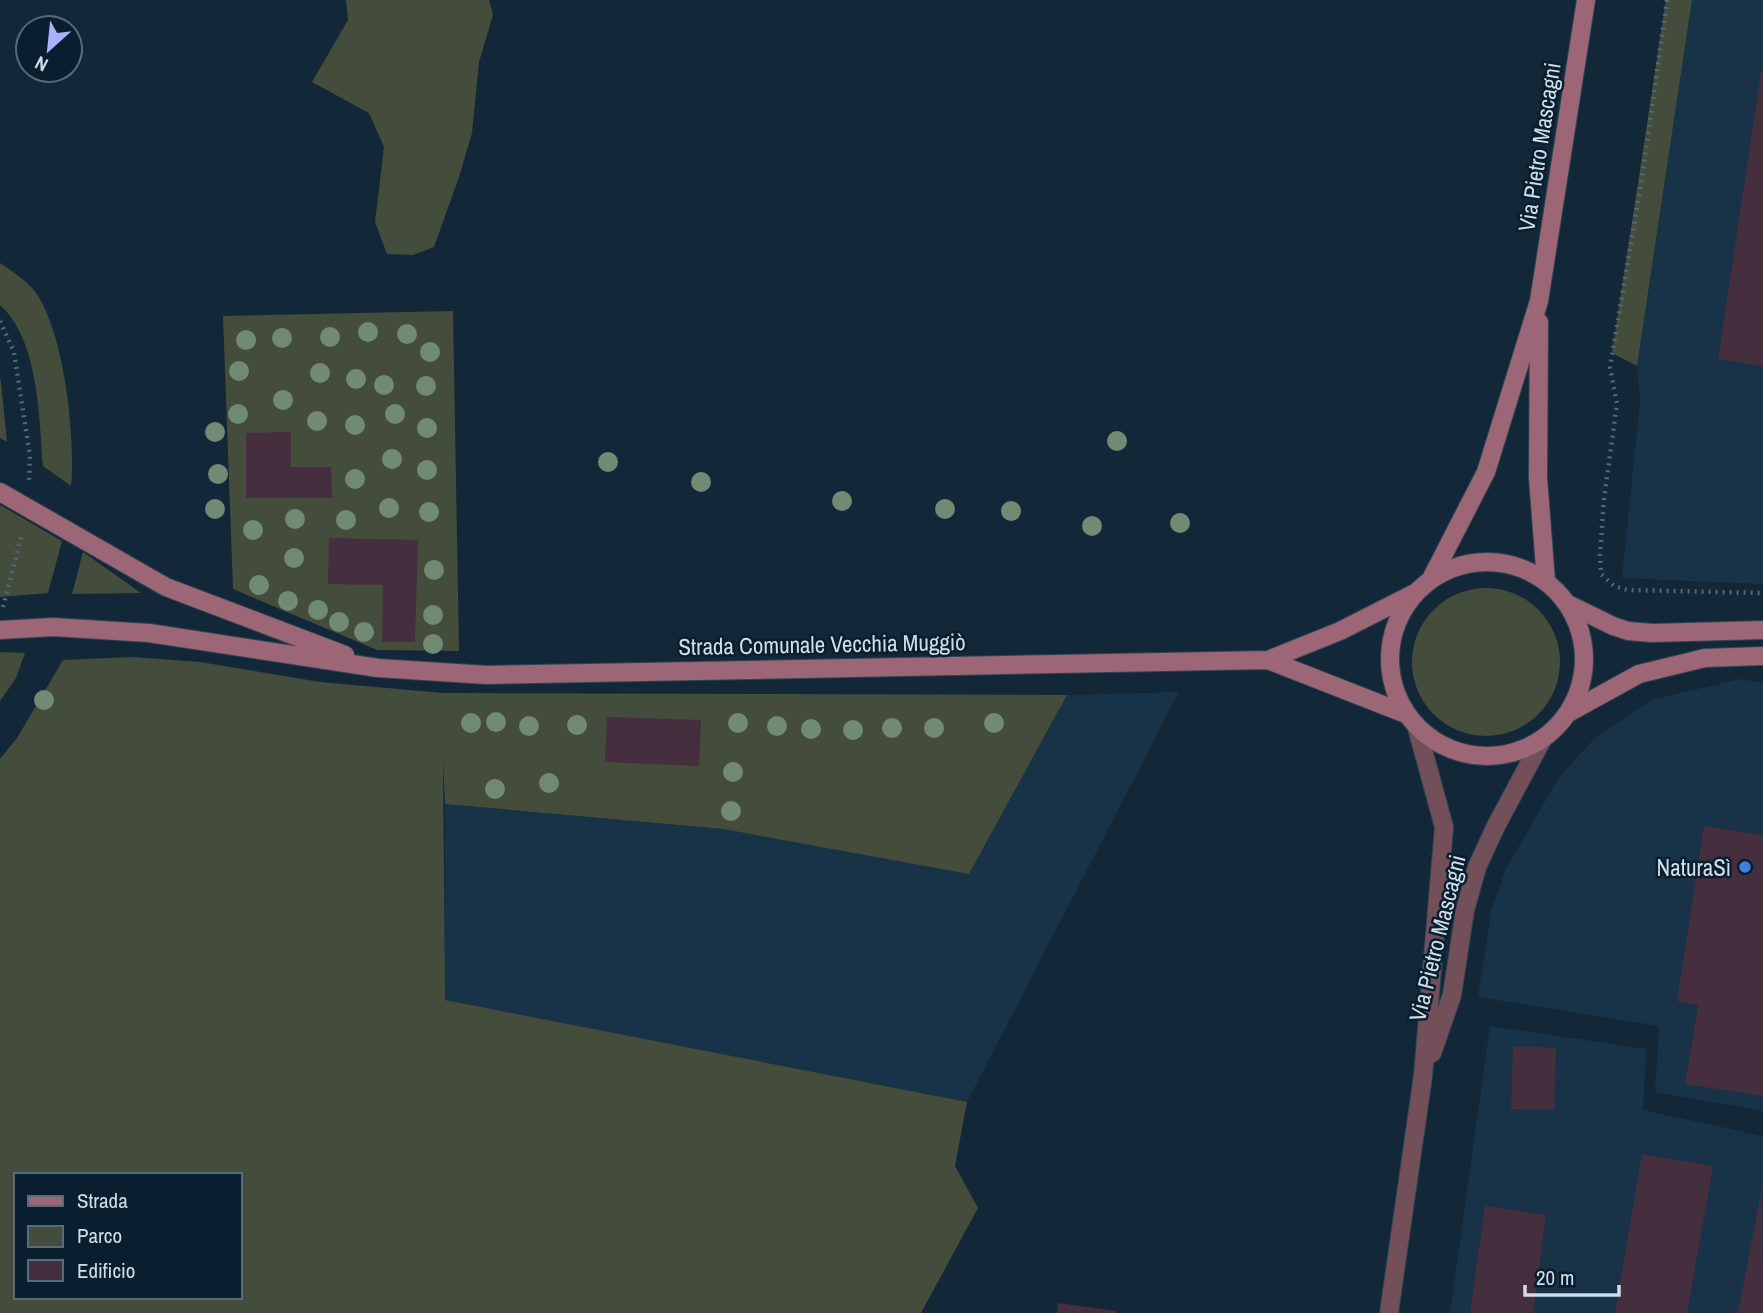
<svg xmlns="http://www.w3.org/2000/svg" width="1763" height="1313" font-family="'Archivo Narrow',sans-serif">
  <rect width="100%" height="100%" fill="#122838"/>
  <path fill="#183348" d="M1692 0H1763V584L1622 578 1640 401 1637 366Z
    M1740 679 1763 683V1111L1655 1092 1659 1026 1478 997 1492 908 1506 869 1559 777 1595 738 1651 700Z
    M1179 692 967 1102 444 1000 445 804 723 829 969 874 1067 695Z
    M1490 1026 1646 1049 1643 1110 1763 1136V1313H1450Z"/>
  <path fill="#444d3c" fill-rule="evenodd" d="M346 0H489L493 15 479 62 472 133 459 177 434 247 413 255 387 254 375 222 384 147 369 113 312 82 348 20Z
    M1666 0H1692L1637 366 1612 353Z
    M0 263C12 271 24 279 34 290 64 329 76 438 71 486L43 466C39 417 39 340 0 305Z
    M453 311 459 651 377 650 233 589 223 316Z
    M0 378 1 383 7 442 0 438Z
    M0 505 62 541 48 593 0 597Z
    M83 552 141 593 72 594Z
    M1412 662a74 74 0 1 1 148 0a74 74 0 1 1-148 0Z
    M0 652 25 653 16 678 0 701Z
    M132 657 200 662 320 682 443 693 1067 695 969 874 723 829 445 804 443 761 445 1000 967 1102 955 1166 978 1208 921 1313H0V759L17 738 63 660ZM16 1175H240V1297H16Z"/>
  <path fill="#452e3e" d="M1761 72H1763V366L1718 359Z
    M291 432V467H331L332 498H246V433Z
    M329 538 418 540 415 642H382L383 585 328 584Z
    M607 717 701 720 699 766 605 762Z
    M1704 826 1763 835V1096L1685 1084 1698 1005 1677 1001Z
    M1513 1046 1556 1048 1554 1110 1511 1109Z
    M1642 1154 1713 1166 1687 1313H1615Z
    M1762 1187 1763 1313H1738Z
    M1485 1206 1546 1215 1533 1313H1470Z
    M1058 1303 1117 1311 1116 1313H1057Z"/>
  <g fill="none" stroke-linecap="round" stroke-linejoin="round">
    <defs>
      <path id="tertiary" d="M1432 1053 1452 995 1465 910 1477 867 1496 826 1542 740
        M1389 1313 1423 1076 1444 827 1417 728"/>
      <path id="secondary" d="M1539 322 1538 478 1546 581
        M0 492 166 587 345 655
        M1390 659a97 97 0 1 1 194 0a97 97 0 1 1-194 0Z
        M1431 579 1486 472 1539 301 1586 0
        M1568 604 1613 626 1628 631 1652 633 1763 630
        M0 630 53 627 149 633 378 668 487 675 1268 660 1340 631 1415 593
        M1268 660 1406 714
        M1570 712 1639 674 1705 658 1763 656"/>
    </defs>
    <use href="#tertiary" stroke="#314554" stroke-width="20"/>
    <use href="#secondary" stroke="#314554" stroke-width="20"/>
    <path stroke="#546775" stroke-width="4.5" stroke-dasharray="2 5" stroke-linecap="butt" d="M1667 0 1643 171 1610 367 1617 404 1604 499 1600 555 1601 574 1614 586 1628 590 1763 593
      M0 321 14 352 30 456 29 481
      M3 607 22 534"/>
    <use href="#tertiary" stroke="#724f59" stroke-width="18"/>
    <use href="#secondary" stroke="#9d6676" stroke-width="18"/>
  </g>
  <g fill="#718a74">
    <circle cx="368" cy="332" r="10"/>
    <circle cx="407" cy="334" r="10"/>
    <circle cx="330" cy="337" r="10"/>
    <circle cx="282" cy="338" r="10"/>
    <circle cx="246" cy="340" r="10"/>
    <circle cx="430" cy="352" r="10"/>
    <circle cx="239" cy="371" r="10"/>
    <circle cx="320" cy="373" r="10"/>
    <circle cx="356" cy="379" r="10"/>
    <circle cx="384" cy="385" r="10"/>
    <circle cx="426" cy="386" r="10"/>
    <circle cx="283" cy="400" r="10"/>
    <circle cx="238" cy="414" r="10"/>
    <circle cx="395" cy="414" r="10"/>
    <circle cx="317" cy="421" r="10"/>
    <circle cx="355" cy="425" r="10"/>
    <circle cx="427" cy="428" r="10"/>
    <circle cx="215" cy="432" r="10"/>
    <circle cx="1117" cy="441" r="10"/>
    <circle cx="392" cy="459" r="10"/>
    <circle cx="608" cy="462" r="10"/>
    <circle cx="427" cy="470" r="10"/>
    <circle cx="218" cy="474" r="10"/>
    <circle cx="355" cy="479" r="10"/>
    <circle cx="701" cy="482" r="10"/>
    <circle cx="842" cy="501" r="10"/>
    <circle cx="389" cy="508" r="10"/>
    <circle cx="215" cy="509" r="10"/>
    <circle cx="945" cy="509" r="10"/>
    <circle cx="1011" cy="511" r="10"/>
    <circle cx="429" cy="512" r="10"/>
    <circle cx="295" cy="519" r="10"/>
    <circle cx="346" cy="520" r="10"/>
    <circle cx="1180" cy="523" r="10"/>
    <circle cx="1092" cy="526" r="10"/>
    <circle cx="253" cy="530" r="10"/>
    <circle cx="294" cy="558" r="10"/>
    <circle cx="434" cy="570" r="10"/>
    <circle cx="259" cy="585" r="10"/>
    <circle cx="288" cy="601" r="10"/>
    <circle cx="318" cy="610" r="10"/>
    <circle cx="433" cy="615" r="10"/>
    <circle cx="339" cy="622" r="10"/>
    <circle cx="364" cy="632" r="10"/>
    <circle cx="433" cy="644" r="10"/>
    <circle cx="44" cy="700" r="10"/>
    <circle cx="496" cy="722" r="10"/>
    <circle cx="471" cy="723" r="10"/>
    <circle cx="738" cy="723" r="10"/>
    <circle cx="994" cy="723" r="10"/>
    <circle cx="577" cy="725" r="10"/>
    <circle cx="529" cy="726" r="10"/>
    <circle cx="777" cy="726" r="10"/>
    <circle cx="892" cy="728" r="10"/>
    <circle cx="934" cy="728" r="10"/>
    <circle cx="811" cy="729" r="10"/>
    <circle cx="853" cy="730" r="10"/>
    <circle cx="733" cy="772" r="10"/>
    <circle cx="549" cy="783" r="10"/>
    <circle cx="495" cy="789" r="10"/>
    <circle cx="731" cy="811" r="10"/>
  </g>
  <circle fill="#3f7fe0" stroke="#091e2e" stroke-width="2.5" cx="1745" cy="867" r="7"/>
  <g text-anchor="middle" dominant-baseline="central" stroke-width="5" stroke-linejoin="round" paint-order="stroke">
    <g font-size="23" fill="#d1dee9" stroke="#091e2e">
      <text transform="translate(1539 147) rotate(-81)">Via Pietro Mascagni</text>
      <text transform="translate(822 644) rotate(-1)">Strada Comunale Vecchia Muggiò</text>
      <text transform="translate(1437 938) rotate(-76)">Via Pietro Mascagni</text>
    </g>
    <g font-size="23" fill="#d1dee9" stroke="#091e2e" text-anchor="end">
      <text x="1731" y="867">NaturaSì</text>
    </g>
  </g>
  <rect x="14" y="1173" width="228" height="126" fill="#091e2e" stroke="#596b79" stroke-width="2"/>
  <rect x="28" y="1196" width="35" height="10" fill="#9d6676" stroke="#596b79" stroke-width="2"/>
  <text x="77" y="1208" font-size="21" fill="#d1dee9">Strada</text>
  <rect x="28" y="1226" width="35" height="21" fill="#444d3c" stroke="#596b79" stroke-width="2"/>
  <text x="77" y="1243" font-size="21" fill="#d1dee9">Parco</text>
  <rect x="28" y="1260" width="35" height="21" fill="#452e3e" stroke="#596b79" stroke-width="2"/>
  <text x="77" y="1278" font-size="21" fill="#d1dee9">Edificio</text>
  <g transform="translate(49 49) rotate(207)"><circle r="33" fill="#091e2e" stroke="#596b79" stroke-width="2"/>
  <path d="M0-5L12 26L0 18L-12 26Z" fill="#a7b1fc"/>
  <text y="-10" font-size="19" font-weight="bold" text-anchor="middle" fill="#d1dee9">N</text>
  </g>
  <path d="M1525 1285v10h94v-10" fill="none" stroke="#d1dee9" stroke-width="3.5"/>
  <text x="1536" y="1285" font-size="21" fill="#d1dee9" stroke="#091e2e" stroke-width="5" paint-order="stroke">20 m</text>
</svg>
